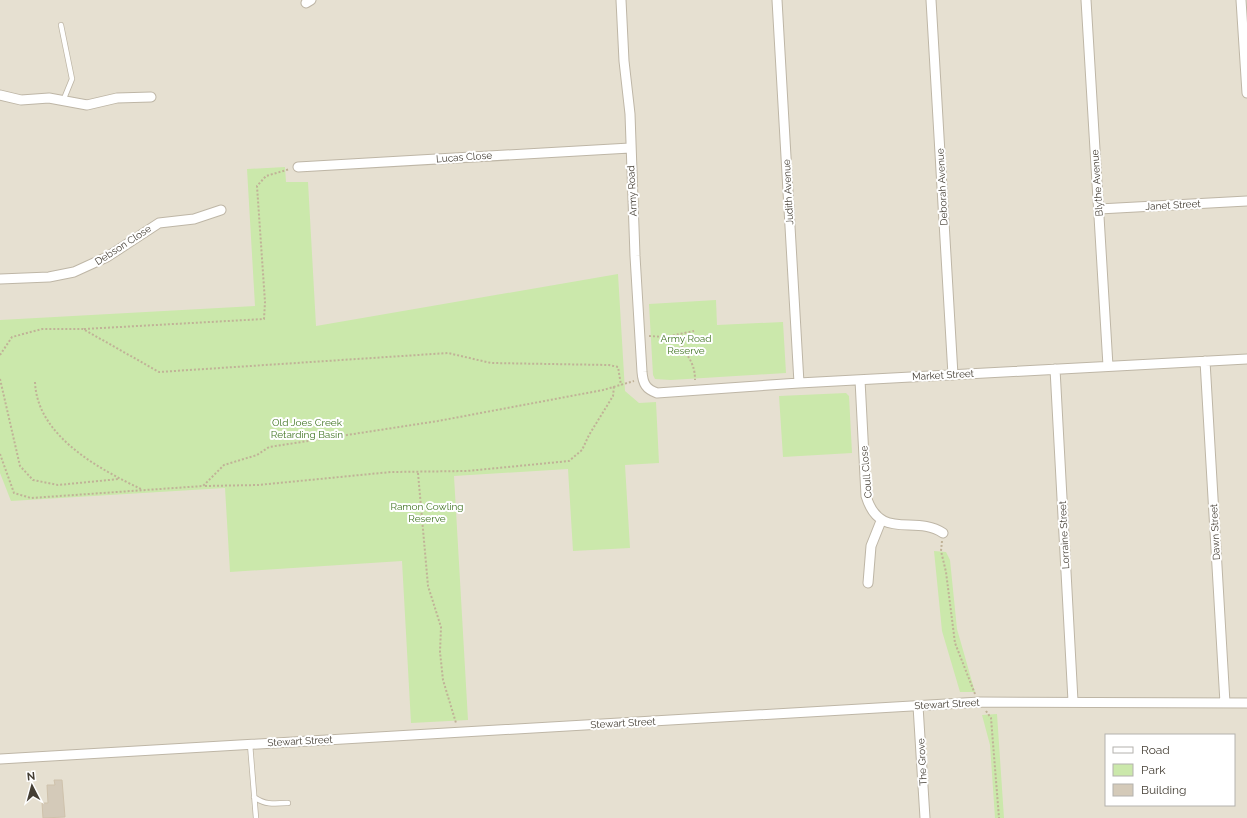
<svg xmlns="http://www.w3.org/2000/svg" width="1247" height="818" font-family="Raleway,sans-serif">
  <rect width="100%" height="100%" fill="#f2eee4"/>
  <path fill="#e6e0d1" fill-rule="evenodd" d="M0 0H1247V818H0ZM1106 735H1234V805H1106Z"/>
  <path fill="#cbe8ab" d="M285 167 286 182H308L316 326 618 274 625 391 639 403 656 402 659 463 625 465 630 548 573 551 568 469 454 476 468 720 411 723 402 561 230 572 225 488 11 501 0 473V320L255 306 247 169Z
    M716 300 717 325 783 322 786 373 671 380 655 379 653 375 649 304Z
    M846 393 849 396 852 453 783 457 779 396Z
    M934 551 946 552 950 560 957 629 975 692H960L942 631Z
    M997 714 1004 818H995L990 745 982 715Z"/>
  <path fill="#d4cab9" stroke="#cfc2ac" d="M54 780H62L65 817 43 818 42 803H48L47 785H55Z"/>
  <g fill="none" stroke-linecap="round" stroke-linejoin="round">
    <defs>
      <path id="service" d="M61 25 72 79 63 101
        M250 744 256 818
        M254 797C265 805 274 804 288 803"/>
      <path id="minor" d="M621 0 624 61 630 114 635 256 642 372C643 384 646 389 657 393L799 383 1247 359
        M777 0 799 383
        M931 0 953 375
        M1086 0 1108 366
        M1241 0 1247 93
        M306 3 311 0
        M0 95 21 100 49 98 87 105 117 98 151 97
        M298 167 630 148
        M1099 209 1247 201
        M0 279 49 277 74 272 107 257 159 223 194 219 221 210
        M1205 361 1225 703
        M1055 369 1073 701
        M860 380 866 496C880 542 915 514 943 533
        M868 583 871 546 881 521
        M918 706 925 818
        M0 759 980 702 1247 703"/>
    </defs>
    <use href="#service" stroke="#beb6a6" stroke-width="6"/>
    <use href="#minor" stroke="#beb6a6" stroke-width="11"/>
    <path stroke="#c0b297" stroke-width="2" stroke-dasharray="2 2" stroke-linecap="butt" d="M84 329 264 319 265 302 257 186 266 176 290 169
      M677 335C683 355 695 358 695 380
      M649 336 665 337 694 331
      M0 355 12 337 42 329H83L159 372 448 353 491 363 609 365 618 367 621 385
      M0 379 20 466 33 480 58 485 119 479
      M35 382C37 436 99 469 141 489
      M0 454 14 493 31 498 203 486 224 465 257 455 269 447 438 421 603 390 634 381
      M418 473 428 586 441 627 440 652 443 680 456 723
      M205 486 258 485 391 472 467 471 569 461 582 450 589 435 613 396 614 386
      M942 541 941 551 946 572 955 643 975 694
      M986 711 991 718 999 818"/>
    <use href="#service" stroke="#fff" stroke-width="4.5"/>
    <use href="#minor" stroke="#fff" stroke-width="9"/>
  </g>
  <g text-anchor="middle" dominant-baseline="central" stroke-width="4" stroke-linejoin="round" paint-order="stroke">
    <g font-size="10" fill="#443e34" stroke="#fff">
      <text transform="translate(464 157) rotate(-4)">Lucas Close</text>
      <text transform="translate(1097 183) rotate(-94)">Blythe Avenue</text>
      <text transform="translate(942 187) rotate(-93)">Deborah Avenue</text>
      <text transform="translate(632 191) rotate(-93)">Army Road</text>
      <text transform="translate(788 192) rotate(-93)">Judith Avenue</text>
      <text transform="translate(1173 205) rotate(-3)">Janet Street</text>
      <text transform="translate(123 245) rotate(-33)">Debson Close</text>
      <text transform="translate(943 375) rotate(-3)">Market Street</text>
      <text transform="translate(866 472) rotate(-95)">Coull Close</text>
      <text transform="translate(1215 532) rotate(-93)">Dawn Street</text>
      <text transform="translate(1064 535) rotate(-93)">Lorraine Street</text>
      <text transform="translate(947 704) rotate(-3)">Stewart Street</text>
      <text transform="translate(623 723) rotate(-3)">Stewart Street</text>
      <text transform="translate(300 741) rotate(-3)">Stewart Street</text>
      <text transform="translate(922 762) rotate(-93)">The Grove</text>
    </g>
    <g font-size="10" fill="#437626" stroke="#fff">
      <text x="686" y="338">Army Road<tspan x="686" dy="12">Reserve</tspan></text>
      <text x="307" y="422">Old Joes Creek<tspan x="307" dy="12">Retarding Basin</tspan></text>
      <text x="427" y="506">Ramon Cowling<tspan x="427" dy="12">Reserve</tspan></text>
    </g>
  </g>
  <rect x="1105" y="734" width="130" height="72" fill="#ffffff" stroke="#b4b2ae"/>
  <rect x="1113" y="747" width="20" height="6" fill="#ffffff" stroke="#b4b2ae"/>
  <text x="1141" y="754" font-size="12" fill="#443e34">Road</text>
  <rect x="1113" y="764" width="20" height="12" fill="#cbe8ab" stroke="#b4b2ae"/>
  <text x="1141" y="774" font-size="12" fill="#443e34">Park</text>
  <rect x="1113" y="784" width="20" height="12" fill="#d4cab9" stroke="#b4b2ae"/>
  <text x="1141" y="794" font-size="12" fill="#443e34">Building</text>
  <g transform="translate(32 786) rotate(354)" stroke="#ffffff" stroke-width="3" paint-order="stroke">
  <path d="M0-3L7 15L0 10L-7 15Z" fill="#443e34"/>
  <text y="-6" font-size="11" font-weight="bold" text-anchor="middle" fill="#443e34">N</text>
  </g>
</svg>
